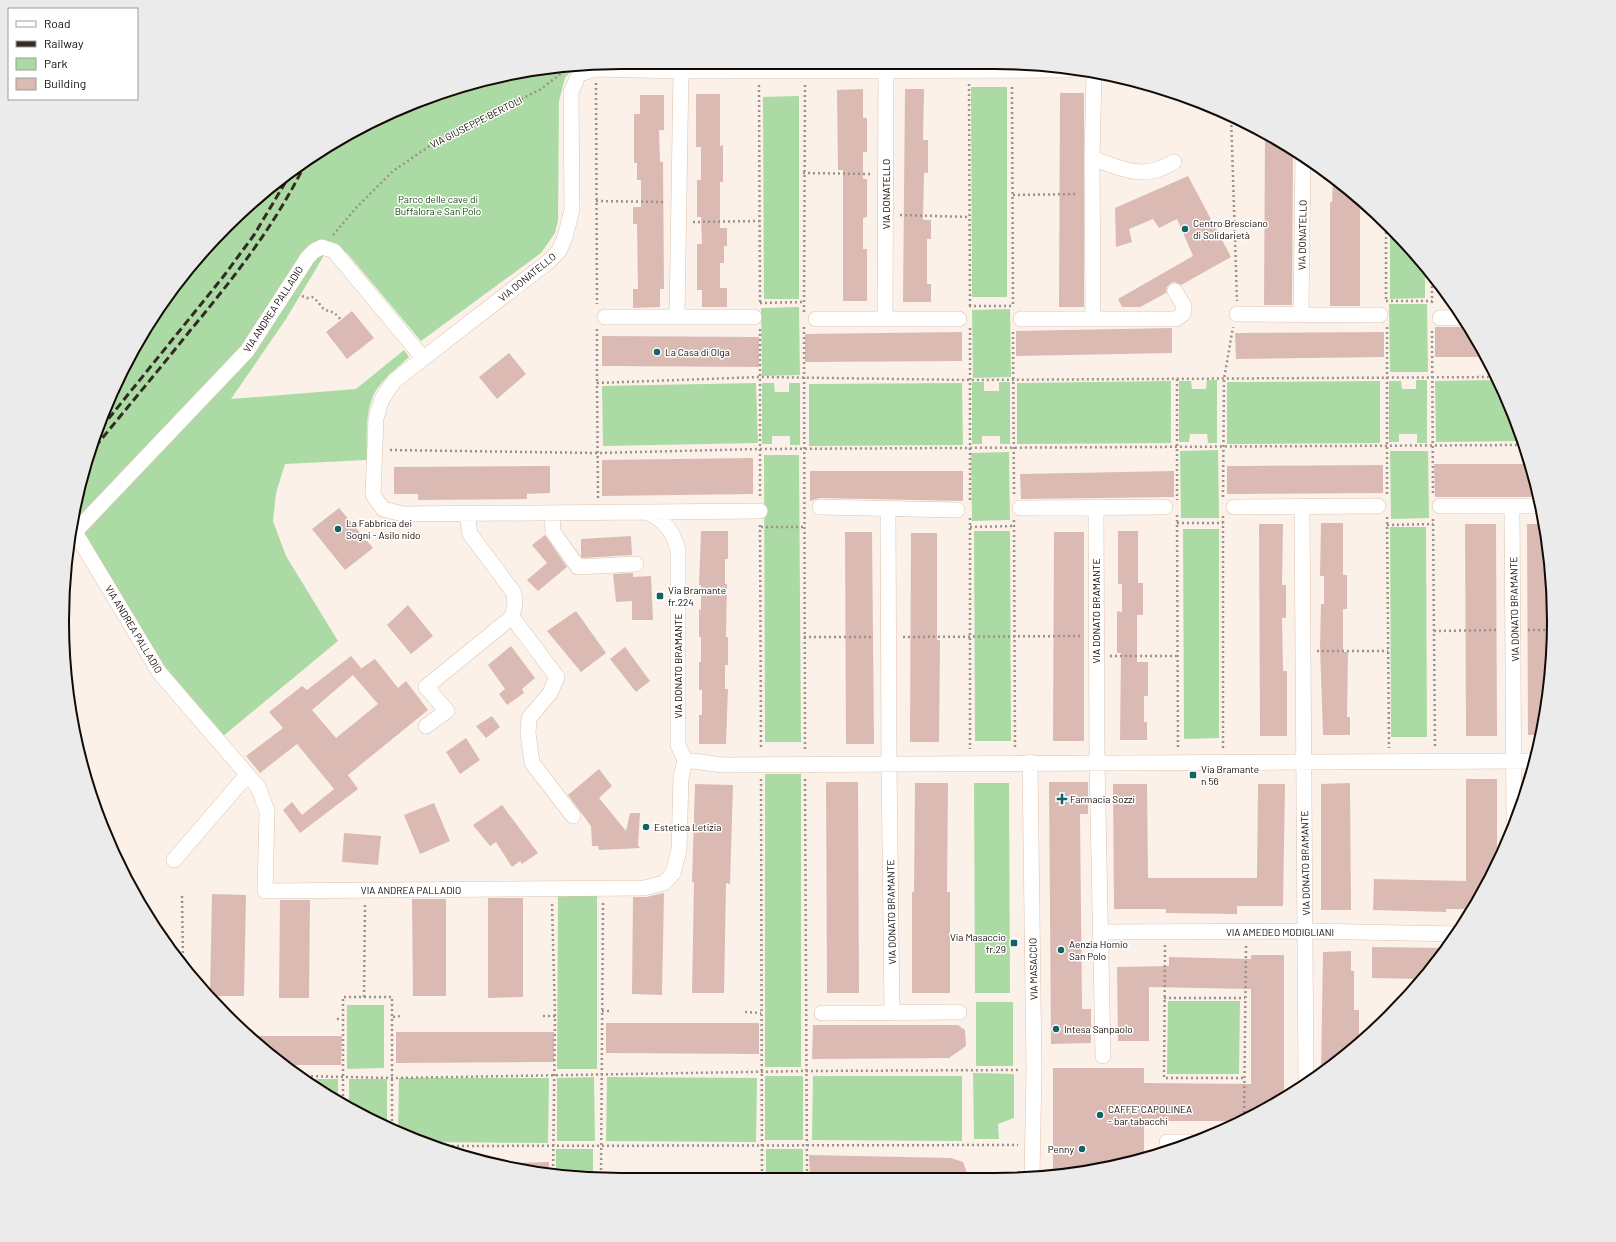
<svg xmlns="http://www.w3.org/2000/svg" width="1616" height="1242" font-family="Barlow,sans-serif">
  <rect width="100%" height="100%" fill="#fbf1e9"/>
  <path fill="#acdaa5" d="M579 68 570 72 565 78 559 101 558 220 555 233 541 253 421 341 347 253 332 242 286 319 231 399 356 389 404 350 409 357C396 369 378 382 372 399 365 417 367 441 367 460L285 464 276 493 273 521 286 556 338 641 222 737 162 670 72 526 73 512 120 374 156 310 226 226 341 137 476 81Z
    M971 87H1007V297H972Z
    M799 96V299H764L763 97Z
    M1390 225 1425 268V298L1390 299Z
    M1389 304H1427L1428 372H1390Z
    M799 307 800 375 762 376 761 308Z
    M1010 309 1011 377 973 378 972 310Z
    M1207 380H1217V443H1208L1207 434H1190L1189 442H1179V381H1191L1192 389H1206Z
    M1416 380H1427V443H1417V434H1399V442H1389V381H1401L1402 389H1416Z
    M1497 380 1511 407 1522 441 1436 442 1435 381Z
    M1171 381V443L1017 444V383Z
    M1380 381V443L1227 444V382Z
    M972 382H984V391H999V382H1010V444H1000V436H982V444H972Z
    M756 383 758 443 603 446 602 386Z
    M762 383H774L775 392H789V383H800V445H790V436H772V444H762Z
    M962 383 963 445 809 446V384Z
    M1218 450 1219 518H1181L1180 451Z
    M1390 451H1428L1429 518 1391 519Z
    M1009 452 1010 520 972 521 971 453Z
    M764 455H799L801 742H765Z
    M1390 527H1426L1427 737H1391Z
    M1183 529H1219V738L1184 739Z
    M974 531H1010L1011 741H975Z
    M765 774H801V1067H765Z
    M974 783H1009L1010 993H975Z
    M558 896H597V1069H557Z
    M1168 1001H1240L1239 1074H1167Z
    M976 1002H1013V1066H976Z
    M347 1005H384V1068L347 1069Z
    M973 1073 1014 1074V1118L998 1124 999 1139H974Z
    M765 1076H803V1140H765Z
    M813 1076H962V1141L812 1140Z
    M594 1077 595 1141H557V1078Z
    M607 1077 757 1078 756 1142 606 1141Z
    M399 1078H549L548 1143 422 1142 398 1131Z
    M305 1079H338V1102Z
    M349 1079H387V1126L349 1109Z
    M556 1149H593V1175H556Z
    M766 1149H803V1175H766Z"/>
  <path fill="#dbbab4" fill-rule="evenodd" d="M863 89V118H867V152H863V179H867V217L863 218V249H867V301H843V170H838L837 90Z
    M905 89H924L923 140H928V173H924L923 220H931V239H927V284H931V302H903Z
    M1060 93H1084V307H1059Z
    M696 94H720V146L723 145V182H720V228H727V246H724V263H720V288H727V307H702V290H697V244H702L701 217H697V180H701V147H696Z
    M640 95H664V130H659L660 162H663L664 289H660V307L633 308V289H638L637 224H633V207H641V180H637V163H634V114H640Z
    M1265 133 1293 149 1292 305H1264Z
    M1188 176 1231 257 1181 285 1175 282 1171 283 1167 287 1166 293 1140 307H1122L1118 299 1193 256 1177 219 1159 228 1153 219 1129 229 1132 242 1116 247 1115 208Z
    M1333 179 1360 201V306H1330V202H1332Z
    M352 311 374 338 347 359 326 332Z
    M1435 327H1469L1484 357H1435Z
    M1172 328V353L1016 356V331Z
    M962 332V361L805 362V334Z
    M1384 332V357L1236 359 1235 333Z
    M602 336 759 337V367L602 366Z
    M509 353 526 374 497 399 479 377Z
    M753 458V494L602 496V460Z
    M1434 464H1529L1539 497H1435Z
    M1383 465V493L1227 494V466Z
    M550 466V493L527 494V499L418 500V494H394V467Z
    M810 471H963V501L820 498 810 501Z
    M1174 471V497L1021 499 1020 474Z
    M339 508 373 548 345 570 312 529Z
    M1321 523H1343V575H1347V609H1343V652H1348L1347 717H1350V735H1323L1320 647 1321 604H1324V576H1320Z
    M1259 524H1283L1282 585H1286V618H1282L1283 671H1287V736H1260Z
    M1465 524H1496L1497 736H1466Z
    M1527 524H1544L1554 621 1542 735H1528Z
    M701 531H728V559H725V584H727L726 637H728V665H725V689H728L726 744H699V715H702V690H699V662H701V637H699V609L701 610V585H699Z
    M1118 531H1138V583H1143V615H1137V662H1148V696H1144V722H1147V740H1120L1121 653H1117V611L1122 612V584H1118Z
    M845 532H872L874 744H846Z
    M1054 532H1084V741H1053Z
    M911 533H937V640H940L939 742H910Z
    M545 535 567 567 538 591 527 580 547 563 532 545Z
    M631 536 632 555 582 558 581 556V539Z
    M633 573V577L651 576 653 620H632V601L616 602 613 574Z
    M408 605 433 636 411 654 387 625Z
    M576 611 606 653 581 672 547 631Z
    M511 646 535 678 522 689 524 693 507 705 499 694 505 689 488 665Z
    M625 647 650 681 636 692 610 659Z
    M351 656 361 668 359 670 375 659 398 688 406 681 428 710 348 775 358 789 300 833 283 810 292 802 302 815 334 789 297 744 260 773 246 756 283 728 269 712 302 686 307 690ZM353 675 378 704 336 738 312 710Z
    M492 716 500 727 486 738 476 726Z
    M466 738 480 760 460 774 446 752Z
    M599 769 612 786 599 798 626 831 630 813H640L638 845 640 848 599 850 598 846H592L591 826 568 795Z
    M1466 779H1497V862L1472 909H1446V912L1373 910 1374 879 1466 881Z
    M826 782H858L859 993H827Z
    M1049 782H1088V814H1080L1082 1009H1091V1043L1051 1044Z
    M915 783H948L947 892H950V993H912V892H914Z
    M1350 783 1351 910H1321V784Z
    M695 784 733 785 730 884 726 883 724 993H692L694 882H692Z
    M1113 784H1147L1148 878H1257L1258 784H1285L1283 906H1237V914L1166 913V909H1114Z
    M434 803 450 841 420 854 404 815Z
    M502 805 538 853 522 864 520 861 512 867 496 842 490 846 473 825Z
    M344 833 381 836 378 865 342 862Z
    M664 893 662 995 632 994 633 897H646Z
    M212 894 246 895 244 996H212L210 993Z
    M488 898H523V997L488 998Z
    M412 899H446V996H413Z
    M280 900H310L309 998H279Z
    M1372 947 1446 948 1421 979 1372 978Z
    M1351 951V971H1354V1010H1359V1042L1321 1073 1323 952Z
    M1251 955H1284V1098L1239 1121H1144V1155L1068 1175H1053V1068H1144V1083L1251 1084V989L1149 987V1041H1118L1117 967 1169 966V957L1251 959Z
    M606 1023H759V1054L606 1053Z
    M813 1025H958L965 1030 966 1046 949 1058 812 1059Z
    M396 1032H554V1062L396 1063Z
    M248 1036H342L341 1065H286Z
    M809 1155 951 1158 963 1162 968 1175H810Z
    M549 1162V1175L513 1167 514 1163Z"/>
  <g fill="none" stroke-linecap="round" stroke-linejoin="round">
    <defs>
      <path id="minor" d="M1092 158C1123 169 1143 181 1174 162
        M1237 314 1380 315
        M1301 314 1303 155
        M605 317H754
        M677 317 681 71
        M1440 318 1463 317
        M816 319H959
        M885 319 886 63
        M1021 319H1176L1183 314 1184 306 1175 291
        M1093 319 1092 158 1094 74
        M1440 506H1542
        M1512 506 1514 825
        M820 507 957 510
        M1096 507 1097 762 1103 1056
        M1234 507 1378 506
        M1302 507 1306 1085
        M1020 508 1165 507
        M888 509 889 763 892 1012
        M648 512 760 511
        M552 514 553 532 578 567 636 564
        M75 532 159 672 258 787 267 811 265 891 644 888 664 883 673 873 679 850 681 778 685 760 678 745V550C673 531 665 521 647 512L403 514 383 509 373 495 376 418 382 399 394 381 548 262 559 251 565 237 572 210 571 92 579 74 596 69 681 71 1070 70
        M71 536 247 351 308 257 314 251 322 247 334 251 423 358
        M512 617 557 677 550 693 529 718 528 733 532 763 573 816
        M426 726 447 711 426 687 512 617 515 605 514 593 470 534 467 514
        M685 760 722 765 1534 761
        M1030 762 1034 1070 1032 1175
        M174 860 247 775
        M1101 932 1306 931 1458 934
        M822 1013 959 1012
        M1167 1142H1190"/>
    </defs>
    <use href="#minor" stroke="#dbc3af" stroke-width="16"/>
    <path stroke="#9b928a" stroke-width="2.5" stroke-dasharray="2 3" stroke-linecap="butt" d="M596 83 597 304
      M969 84 970 309
      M759 85 760 304
      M1012 87 1013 307
      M1231 115 1237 301
      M803 173 871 174
      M1013 195 1078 194
      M596 201 664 202
      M900 215 969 217
      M693 222 760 221
      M1386 222V302
      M333 235 356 208 393 171 434 143 541 89 563 72
      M1432 276V306
      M302 296 307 298 312 297C318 300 320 306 324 309 333 314 332 309 341 320
      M1386 301H1432
      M760 303 803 302
      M969 306H1013
      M804 312 805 85
      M804 327 805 750
      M1387 327V496
      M970 328V501
      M597 329V383
      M760 329V496
      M1432 331 1433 494
      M1013 332 1014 495
      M1177 379V500
      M390 450 597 453 760 449 1523 445
      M1223 497 1224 379 1233 327
      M598 498 597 383 760 377 970 380 1496 377
      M1177 515 1178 750
      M1223 516V749
      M1387 517 1389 748
      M970 518V749
      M1433 519 1435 748
      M1014 520 1015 749
      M1177 523H1223
      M760 525 761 750
      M1387 525 1433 524
      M761 527H804
      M970 527 1014 526
      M1528 630H1553
      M1434 631 1499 630
      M804 637H874
      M903 637 1082 636
      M1317 651H1388
      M1110 656H1177
      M761 779 762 1175
      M805 779 807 1175
      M182 896 183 962
      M552 904 555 1016 553 1175
      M1165 945 1164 1078H1245
      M364 997 365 904
      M1164 998H1245
      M602 1011H609
      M745 1012 761 1013
      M543 1016H555
      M393 1017 401 1016
      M337 1019H342
      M301 1076 393 1078 806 1071 1020 1070
      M343 1106V997H392V1128
      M1244 1118 1246 946
      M432 1146 1018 1145
      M601 1175 603 902"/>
    <use href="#minor" stroke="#fff" stroke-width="15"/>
    <path stroke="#332b24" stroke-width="3" stroke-dasharray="8 4" stroke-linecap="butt" d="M101 428 223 277 254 235 288 178
      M95 447C126 409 158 371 189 332 232 280 274 227 304 166"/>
  </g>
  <g fill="#126266" stroke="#fff" stroke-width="1.5">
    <circle cx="1185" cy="229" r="4"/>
    <circle cx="657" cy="352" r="4"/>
    <circle cx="338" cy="529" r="4"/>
    <rect x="656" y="592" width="8" height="8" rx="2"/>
    <rect x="1189" y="771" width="8" height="8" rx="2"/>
    <path d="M1060 793h4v4h4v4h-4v4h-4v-4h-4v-4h4z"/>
    <circle cx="646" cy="827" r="4"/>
    <rect x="1010" y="939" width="8" height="8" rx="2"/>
    <circle cx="1061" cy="950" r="4"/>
    <circle cx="1056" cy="1029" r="4"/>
    <circle cx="1100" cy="1115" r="4"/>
    <circle cx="1082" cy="1149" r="4"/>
  </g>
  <g text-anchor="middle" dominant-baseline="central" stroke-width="3" stroke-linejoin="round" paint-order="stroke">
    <g font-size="10" fill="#120a04" stroke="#fff">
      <text transform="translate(476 122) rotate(-27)">VIA GIUSEPPE BERTOLI</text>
      <text transform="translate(886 194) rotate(-90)">VIA DONATELLO</text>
      <text transform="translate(1302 235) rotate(-89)">VIA DONATELLO</text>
      <text transform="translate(527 277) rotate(-39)">VIA DONATELLO</text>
      <text transform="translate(273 309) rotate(-57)">VIA ANDREA PALLADIO</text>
      <text transform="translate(1514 609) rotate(-91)">VIA DONATO BRAMANTE</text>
      <text transform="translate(1096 611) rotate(-90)">VIA DONATO BRAMANTE</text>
      <text transform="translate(134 629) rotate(59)">VIA ANDREA PALLADIO</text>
      <text transform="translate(678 666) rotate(-90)">VIA DONATO BRAMANTE</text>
      <text transform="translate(1305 863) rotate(-91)">VIA DONATO BRAMANTE</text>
      <text x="411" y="890">VIA ANDREA PALLADIO</text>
      <text transform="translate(891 912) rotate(-91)">VIA DONATO BRAMANTE</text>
      <text x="1280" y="932">VIA AMEDEO MODIGLIANI</text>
      <text transform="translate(1033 969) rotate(-91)">VIA MASACCIO</text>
    </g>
    <g font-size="10" fill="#174510" stroke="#fff">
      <text x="438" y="199">Parco delle cave di<tspan x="438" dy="12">Buffalora e San Polo</tspan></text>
    </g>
    <g font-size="10" fill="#120a04" stroke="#fff" text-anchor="start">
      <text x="1193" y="223">Centro Bresciano<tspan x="1193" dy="12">di Solidarietà</tspan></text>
      <text x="665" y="352">La Casa di Olga</text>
      <text x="346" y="523">La Fabbrica dei<tspan x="346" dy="12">Sogni - Asilo nido</tspan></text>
      <text x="668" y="590">Via Bramante<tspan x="668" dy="12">fr.224</tspan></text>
      <text x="1201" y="769">Via Bramante<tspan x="1201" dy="12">n 56</tspan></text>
      <text x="1070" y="799">Farmacia Sozzi</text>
      <text x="654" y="827">Estetica Letizia</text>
      <text x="1006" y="937" text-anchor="end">Via Masaccio<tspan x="1006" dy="12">fr.29</tspan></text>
      <text x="1069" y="944">Aenzia Homio<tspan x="1069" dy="12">San Polo</tspan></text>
      <text x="1064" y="1029">Intesa Sanpaolo</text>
      <text x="1108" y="1109">CAFFE' CAPOLINEA<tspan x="1108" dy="12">- bar tabacchi</tspan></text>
      <text x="1074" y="1149" text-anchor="end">Penny</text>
    </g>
  </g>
  <path d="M0 0H1616V1242H0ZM621 69H995A552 552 0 0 1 1547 621V621A552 552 0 0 1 995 1173H621A552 552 0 0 1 69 621V621A552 552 0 0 1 621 69Z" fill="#ecebeb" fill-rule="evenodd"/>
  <path fill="none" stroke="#120a04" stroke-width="2" d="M621 69H995A552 552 0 0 1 1547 621V621A552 552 0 0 1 995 1173H621A552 552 0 0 1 69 621V621A552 552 0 0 1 621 69Z"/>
  <rect x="8" y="8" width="130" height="92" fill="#ffffff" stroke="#a09d9b"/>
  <rect x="16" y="21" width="20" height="6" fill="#ffffff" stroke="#a09d9b"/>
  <text x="44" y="28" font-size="12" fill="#120a04">Road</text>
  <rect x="16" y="41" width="20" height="6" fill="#332b24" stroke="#a09d9b"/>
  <text x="44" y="48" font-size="12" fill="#120a04">Railway</text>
  <rect x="16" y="58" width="20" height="12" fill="#acdaa5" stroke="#a09d9b"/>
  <text x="44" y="68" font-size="12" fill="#120a04">Park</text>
  <rect x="16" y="78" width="20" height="12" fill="#dbbab4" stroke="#a09d9b"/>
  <text x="44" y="88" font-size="12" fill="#120a04">Building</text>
</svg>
